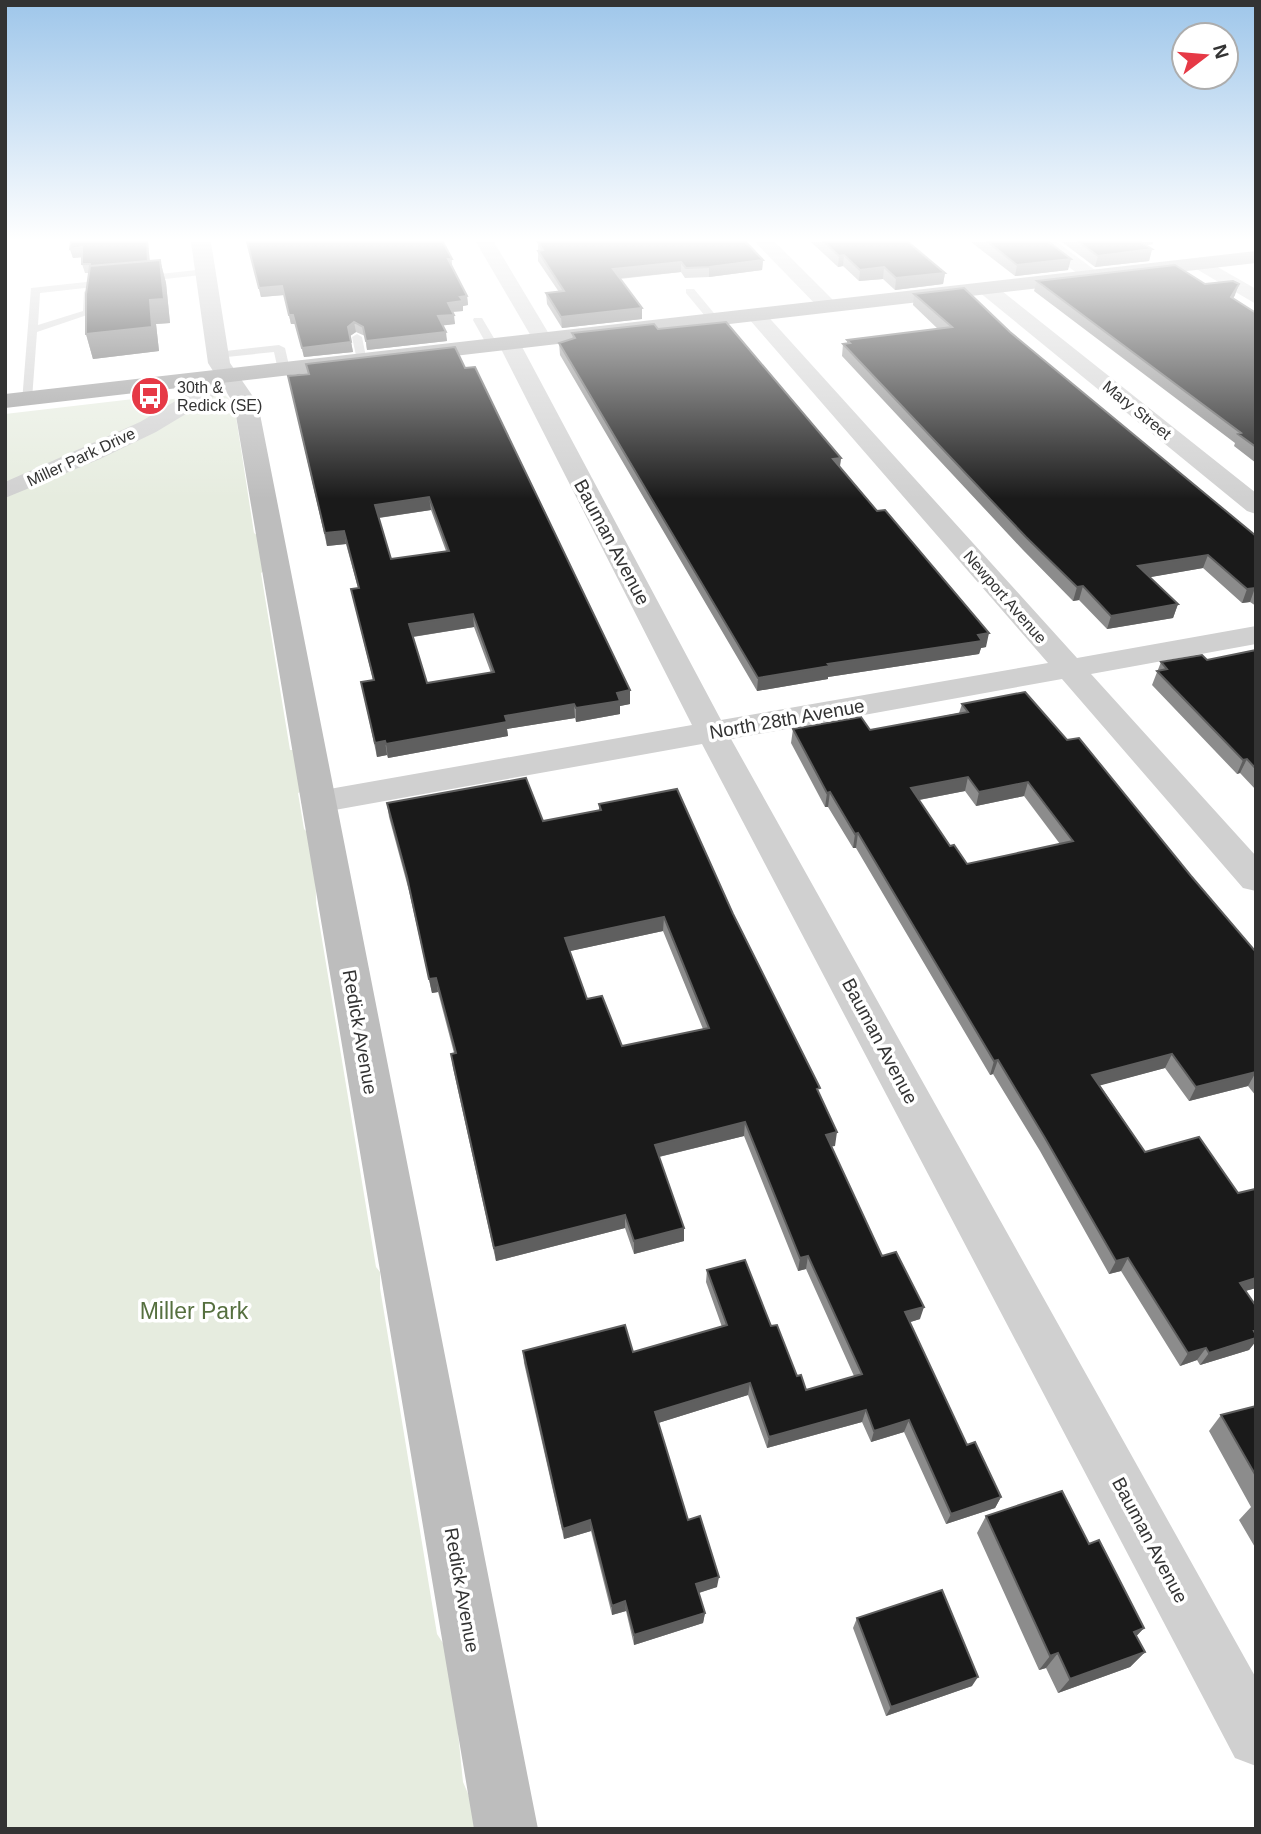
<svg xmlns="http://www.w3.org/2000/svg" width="1261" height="1834" font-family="Arial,sans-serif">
  <rect width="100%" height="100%" fill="#fff"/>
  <path fill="#e6ecdf" d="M223 393 234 404 254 533 284 556 261 573 290 750H303L308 789 298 793 304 829 315 840 316 903 376 1267 380 1272V1288L437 1634 450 1654 463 1782 477 1815 478 1829H5V414L142 398 164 400Z"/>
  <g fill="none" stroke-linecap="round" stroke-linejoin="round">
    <path fill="#d0d0d0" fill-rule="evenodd" d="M206 269 210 270V274L40 293 38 325 83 311 84 292 89 289 94 292 93 313 37 332 32 399 22 402 31 288Z
      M686 289H694L718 318V322H710L686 293Z
      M474 318H482L498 345 496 347H488L473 320Z
      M357 334 362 337 367 362 357 360 352 337Z
      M279 345 285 348 290 370 284 373 278 370 274 352 217 358 211 355 217 352Z"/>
    <path fill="#d0d0d0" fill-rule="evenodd" d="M476 242H494L552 339 549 343H535Z
      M755 242H775L836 303 839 307 836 311H822Z
      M1036 242H1057L1103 276 1093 282 1086 280Z
      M1200 257 1256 289V304L1193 267 1191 263Z
      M986 282 993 284 1256 493V514L1247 511 979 292 976 288Z
      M756 309 763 311 1077 658 1256 626V644L1091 674 1256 856V891L1243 888 1062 679 731 739 1256 1678V1766L1235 1758 702 744 318 813 306 810 301 802 306 794 318 791 692 725 498 343 502 339H516L520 343 721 720 1048 663 749 319 746 315 749 311Z
      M226 369 234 371 237 376 234 381 209 400 156 432 100 459 5 498V482L140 422 194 390 218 371Z"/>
    <path fill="#bdbdbd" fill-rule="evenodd" d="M191 242H211L230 363 258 404 538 1829H474L234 404 208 363Z"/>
    <path fill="#9a9a9a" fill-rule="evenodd" d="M1256 251V263L5 408V394Z"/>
  </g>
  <path fill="#8c8c8c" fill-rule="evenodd" d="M247 242 452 259V268L467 296 468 305 463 306V311L452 312 455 324 443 325 447 341 367 350 365 336 356 332 350 336 353 352 304 357 295 324H291L284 295 261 297Z
    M538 242 763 260 762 270 709 277 685 278 681 272 620 279 642 319 562 328 547 304 546 293 559 292 538 261Z
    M811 242H908L945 273 943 284 895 290 883 279 859 281 843 266 838 267Z
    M971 242H1049L1068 270 1015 276Z
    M1062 242H1153V244L1146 245 1152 249 1149 261 1095 267Z
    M70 249 150 261 160 260 166 283 170 323 156 324 159 351 93 359 86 334 89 273H85L82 264V257L73 258Z
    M1037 281 1205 284 1235 295 1233 299 1256 313V463L1234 446 1235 443 1034 291Z
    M914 294 1010 332 1256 536V606L1250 602 1242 603 1203 568 1150 577 1178 604 1173 618 1107 629 1079 600 1073 601 1023 550 842 356 843 344 847 343V340L938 329 913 305Z
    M658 329 841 458 840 467 986 647 981 648 979 654 828 677V679L757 691 560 355 559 343 572 339V333Z
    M306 364 630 704 620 706V714L576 722 575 718 507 729 508 736 388 758 387 755 377 757 364 696 373 680 351 589 358 588 346 544 327 546 288 376 308 374ZM431 510 446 551 391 559 379 518ZM474 627 491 673 427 683 413 637Z
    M1256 650V790L1240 773 1237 774 1152 685 1161 662 1207 660Z
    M962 704 1067 740 1191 876 1256 952V1096L1248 1086 1189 1101 1165 1068 1100 1085 1145 1152 1238 1193 1256 1189V1288L1245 1291 1256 1306V1341L1249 1350 1200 1365 1197 1360 1180 1366 1121 1271 1109 1274 1040 1151 993 1074 990 1075 856 848H853L828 807H825L791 743 793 729 870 730 959 713ZM965 791 976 806 1024 796 1060 844 967 864 950 846 919 800Z
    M387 803 543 821 599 810V804L733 914 819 1094 835 1146H831L882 1256 920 1319 910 1322 967 1445 1001 1497 995 1508 946 1524 904 1432 871 1442 862 1422 767 1448 748 1395 658 1423 688 1520 717 1587 699 1593 705 1613 703 1623 634 1645 626 1611 612 1615 591 1531 564 1539 524 1363 523 1351 633 1352 722 1327 706 1282 707 1270 771 1326 797 1376 806 1390 854 1376 806 1269 798 1271 744 1136 659 1157 684 1241 634 1254 625 1228 496 1261 453 1068 451 1054 454 1053 438 992 432 993 409 891 389 817ZM663 931 703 1029 622 1046 587 999 570 951Z
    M1256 1406V1549L1239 1520 1251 1507 1209 1431 1221 1415Z
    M986 1516 1089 1544 1144 1628 1136 1636 1145 1652 1130 1667 1058 1693 1046 1668 1039 1670 977 1533Z
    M857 1618 972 1686 886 1716 853 1628Z"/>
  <path fill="#5f5f5f" d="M147 242H148L151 272 93 279Z
    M1131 242H1153V244L1130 248Z
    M82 247 85 257 73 258 70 249Z
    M1152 249 1149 261 1095 267 1098 256Z
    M844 255 843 266 838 267 839 256Z
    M1071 259 1068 270 1015 276 1017 265Z
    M160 260 166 283 170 323 156 324 159 351 93 359 86 334 150 300Z
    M763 260 762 270 709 277V267Z
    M681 262V272L613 279V269Z
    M884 267 883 279 859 281 860 270Z
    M945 273 943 284 895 290 896 278Z
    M1239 284 1235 295 1227 308 1231 297Z
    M282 286 284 295 261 297 259 288Z
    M467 296 468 305 463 306V311L449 312 448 303 460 297Z
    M642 308V319L562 328 561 317Z
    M289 315H293L295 324H291Z
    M454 315 455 324 439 326 438 316Z
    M354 322 356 332 350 336 348 327Z
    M446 332 447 341 367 350 366 341Z
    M351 342 353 352 304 357 302 348Z
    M841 458 839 471 833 459Z
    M429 497 431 510 377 518 375 505Z
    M344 531 346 544 327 546 325 533Z
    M1208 555 1203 568 1134 580 1138 566Z
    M1083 586 1079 600 1073 601 1077 587Z
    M1255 588 1250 602 1242 603 1247 589Z
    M1178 604 1173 618 1107 629 1111 616Z
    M473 614 474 627 411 637 409 624Z
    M989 633 986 647 981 648 979 654 828 677V679L757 691 758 678Z
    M630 690V704L620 706V714L576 722V708L617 693Z
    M574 704 575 718 507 729 508 736 388 758 386 744 505 716Z
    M385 741 387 755 377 757 375 743Z
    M1247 759 1240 773 1237 774 1243 760Z
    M968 777 965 791 908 802 911 788Z
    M1028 782 1024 796 976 806 979 792Z
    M830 792 828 807H825L827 793Z
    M858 833 856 848H853L855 834Z
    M664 917 663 931 566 952 565 938Z
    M436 978 438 992 432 993 429 979Z
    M1172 1054 1165 1068 1087 1089 1092 1075Z
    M998 1060 993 1074 990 1075 994 1061Z
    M1256 1072 1248 1086 1189 1101 1196 1087Z
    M745 1122 744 1136 654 1158 655 1145Z
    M837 1132 835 1146 823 1148 826 1135Z
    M625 1215V1228L496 1261 494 1248Z
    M684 1228V1241L634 1254V1241Z
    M808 1256 806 1269 798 1271 800 1258Z
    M1128 1258 1121 1271 1109 1274 1116 1261Z
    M1256 1278V1288L1231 1295 1240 1283Z
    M924 1307 920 1319 901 1325 905 1312Z
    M1254 1331H1256V1341L1249 1350 1200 1365 1209 1353Z
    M1206 1348 1197 1360 1180 1366 1188 1353Z
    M750 1383 748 1395 655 1424V1412Z
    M866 1410 862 1422 767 1448 769 1437Z
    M909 1420 904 1432 871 1442 874 1431Z
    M1001 1497 995 1508 946 1524 951 1514Z
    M590 1520 591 1531 564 1539 563 1529Z
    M719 1577 717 1587 695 1594 696 1584Z
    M625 1601 626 1611 612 1615V1606Z
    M705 1613 703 1623 634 1645V1635Z
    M1144 1628 1130 1643 1134 1632Z
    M1145 1652 1130 1667 1058 1693 1070 1679Z
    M1058 1653 1046 1668 1039 1670 1050 1656Z
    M978 1677 972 1686 886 1716 891 1707Z"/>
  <path fill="#1a1a1a" stroke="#5f5f5f" stroke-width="2" fill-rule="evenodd" d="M71 242H147L148 261 90 266V264H82V247L70 249Z
    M247 242H443L452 259H448L467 296 460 297 463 301 448 303 454 315 438 316 446 332 366 341 363 327 354 322 348 327 351 342 302 348 293 315H289L282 286 259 288Z
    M538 242H746L763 260 709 267 686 268 681 262 613 269 642 308 561 317 546 293 564 291 538 251 543 250Z
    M824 242H908L945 273 896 278 884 267 860 270 844 255 839 256Z
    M988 242H1049L1071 259 1017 265Z
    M1079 242H1141L1152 249 1098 256Z
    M160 260 164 299 150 300 152 327 86 334V294L90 266Z
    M1175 265 1205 284 1233 281 1239 284 1231 297 1256 313V447L1238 434 1241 433 1037 281Z
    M964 288 1010 332 1256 536V588L1247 589 1208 555 1138 566 1178 604 1111 616 1083 586 1077 587 1026 537 843 344 850 343 847 340 952 327 914 294Z
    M726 322 841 458 833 459 877 511 885 510 989 633 978 635 982 641 828 664 830 666 758 678 559 343 575 338 572 333 654 324 658 329Z
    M455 347 465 368 475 367 630 690 617 693 620 701 576 708 574 704 505 716 507 722 386 744 385 741 375 743 361 682 374 680 351 589 359 588 344 531 325 533 288 376 309 374 306 364ZM429 497 449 551 391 559 375 505ZM473 614 494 672 427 683 409 624Z
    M1256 650V769L1247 759 1243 760 1157 671 1167 669 1161 662 1202 655 1207 660Z
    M1025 692 1067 740 1079 738 1191 876 1256 952V1072L1196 1087 1172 1054 1092 1075 1145 1152 1199 1137 1238 1193 1255 1189H1256V1278L1240 1283 1256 1306V1331H1254L1256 1335V1338L1209 1353 1206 1348 1188 1353 1128 1258 1116 1261 1045 1138 998 1060 994 1061 858 833 855 834 830 792 827 793 793 729 861 717 870 730 968 712 962 704ZM968 777 979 792 1028 782 1073 841 967 864 954 845 950 846 911 788Z
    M526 778 543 821 601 810 599 804 677 789 733 914 820 1088 817 1089 837 1132 826 1135 882 1256 896 1252 924 1307 905 1312 967 1445 975 1442 1001 1497 951 1514 909 1420 874 1431 866 1410 769 1437 750 1383 655 1412 688 1520 700 1516 719 1577 696 1584 705 1613 634 1635 625 1601 612 1606 590 1520 563 1529 523 1351 625 1325 633 1352 727 1325 707 1270 745 1260 771 1326 777 1325 797 1376 801 1375 806 1390 862 1374 808 1256 800 1258 745 1122 655 1145 684 1228 634 1241 625 1215 494 1248 451 1054 456 1053 436 978 429 979 407 877 387 803ZM664 917 709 1028 622 1046 602 996 587 999 565 938Z
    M1256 1406V1476L1221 1415Z
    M1062 1491 1089 1544 1099 1540 1144 1628 1134 1632 1145 1652 1070 1679 1058 1653 1050 1656 986 1516Z
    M942 1590 978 1677 891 1707 857 1618Z"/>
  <linearGradient id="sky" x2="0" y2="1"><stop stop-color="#9ec6ea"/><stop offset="0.48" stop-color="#fff"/><stop offset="1" stop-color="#fff" stop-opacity="0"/></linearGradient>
  <rect width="1261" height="499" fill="url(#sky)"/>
  <defs>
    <symbol id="bus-disc" viewBox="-11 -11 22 22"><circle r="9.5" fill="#e63946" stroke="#fff"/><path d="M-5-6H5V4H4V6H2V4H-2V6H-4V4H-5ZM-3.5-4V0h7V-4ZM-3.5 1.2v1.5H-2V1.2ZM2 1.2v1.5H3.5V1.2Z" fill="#fff"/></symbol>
  </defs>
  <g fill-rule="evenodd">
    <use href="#bus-disc" x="128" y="374" width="44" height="44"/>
  </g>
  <g text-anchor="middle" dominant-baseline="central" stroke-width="7" stroke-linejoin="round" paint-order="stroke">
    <g font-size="16" fill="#333" stroke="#fff" text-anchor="start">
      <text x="177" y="387">30th &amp;<tspan x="177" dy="18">Redick (SE)</tspan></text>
    </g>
    <g font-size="16" fill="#333" stroke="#fff">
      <text transform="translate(1137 410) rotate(39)">Mary Street</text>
      <text transform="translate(81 457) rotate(-25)">Miller Park Drive</text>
      <text transform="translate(1005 597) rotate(49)">Newport Avenue</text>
    </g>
    <g font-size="19" fill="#333" stroke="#fff">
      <text transform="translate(612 542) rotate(62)">Bauman Avenue</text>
      <text transform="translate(787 719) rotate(-10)">North 28th Avenue</text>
      <text transform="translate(360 1032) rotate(80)">Redick Avenue</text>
      <text transform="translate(880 1041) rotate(62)">Bauman Avenue</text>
      <text transform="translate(1150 1540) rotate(62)">Bauman Avenue</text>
      <text transform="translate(462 1590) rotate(80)">Redick Avenue</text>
    </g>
    <g font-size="23" fill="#56703f" stroke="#fff">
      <text x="194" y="1311">Miller Park</text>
    </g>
  </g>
  <rect width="1261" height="1834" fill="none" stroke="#333333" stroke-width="14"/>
  <g transform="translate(1205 56) rotate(74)"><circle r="33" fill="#ffffff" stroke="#adadad" stroke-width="2"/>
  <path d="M0-5L12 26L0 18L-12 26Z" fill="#e63946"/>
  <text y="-10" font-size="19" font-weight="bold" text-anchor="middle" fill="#333333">N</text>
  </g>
</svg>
